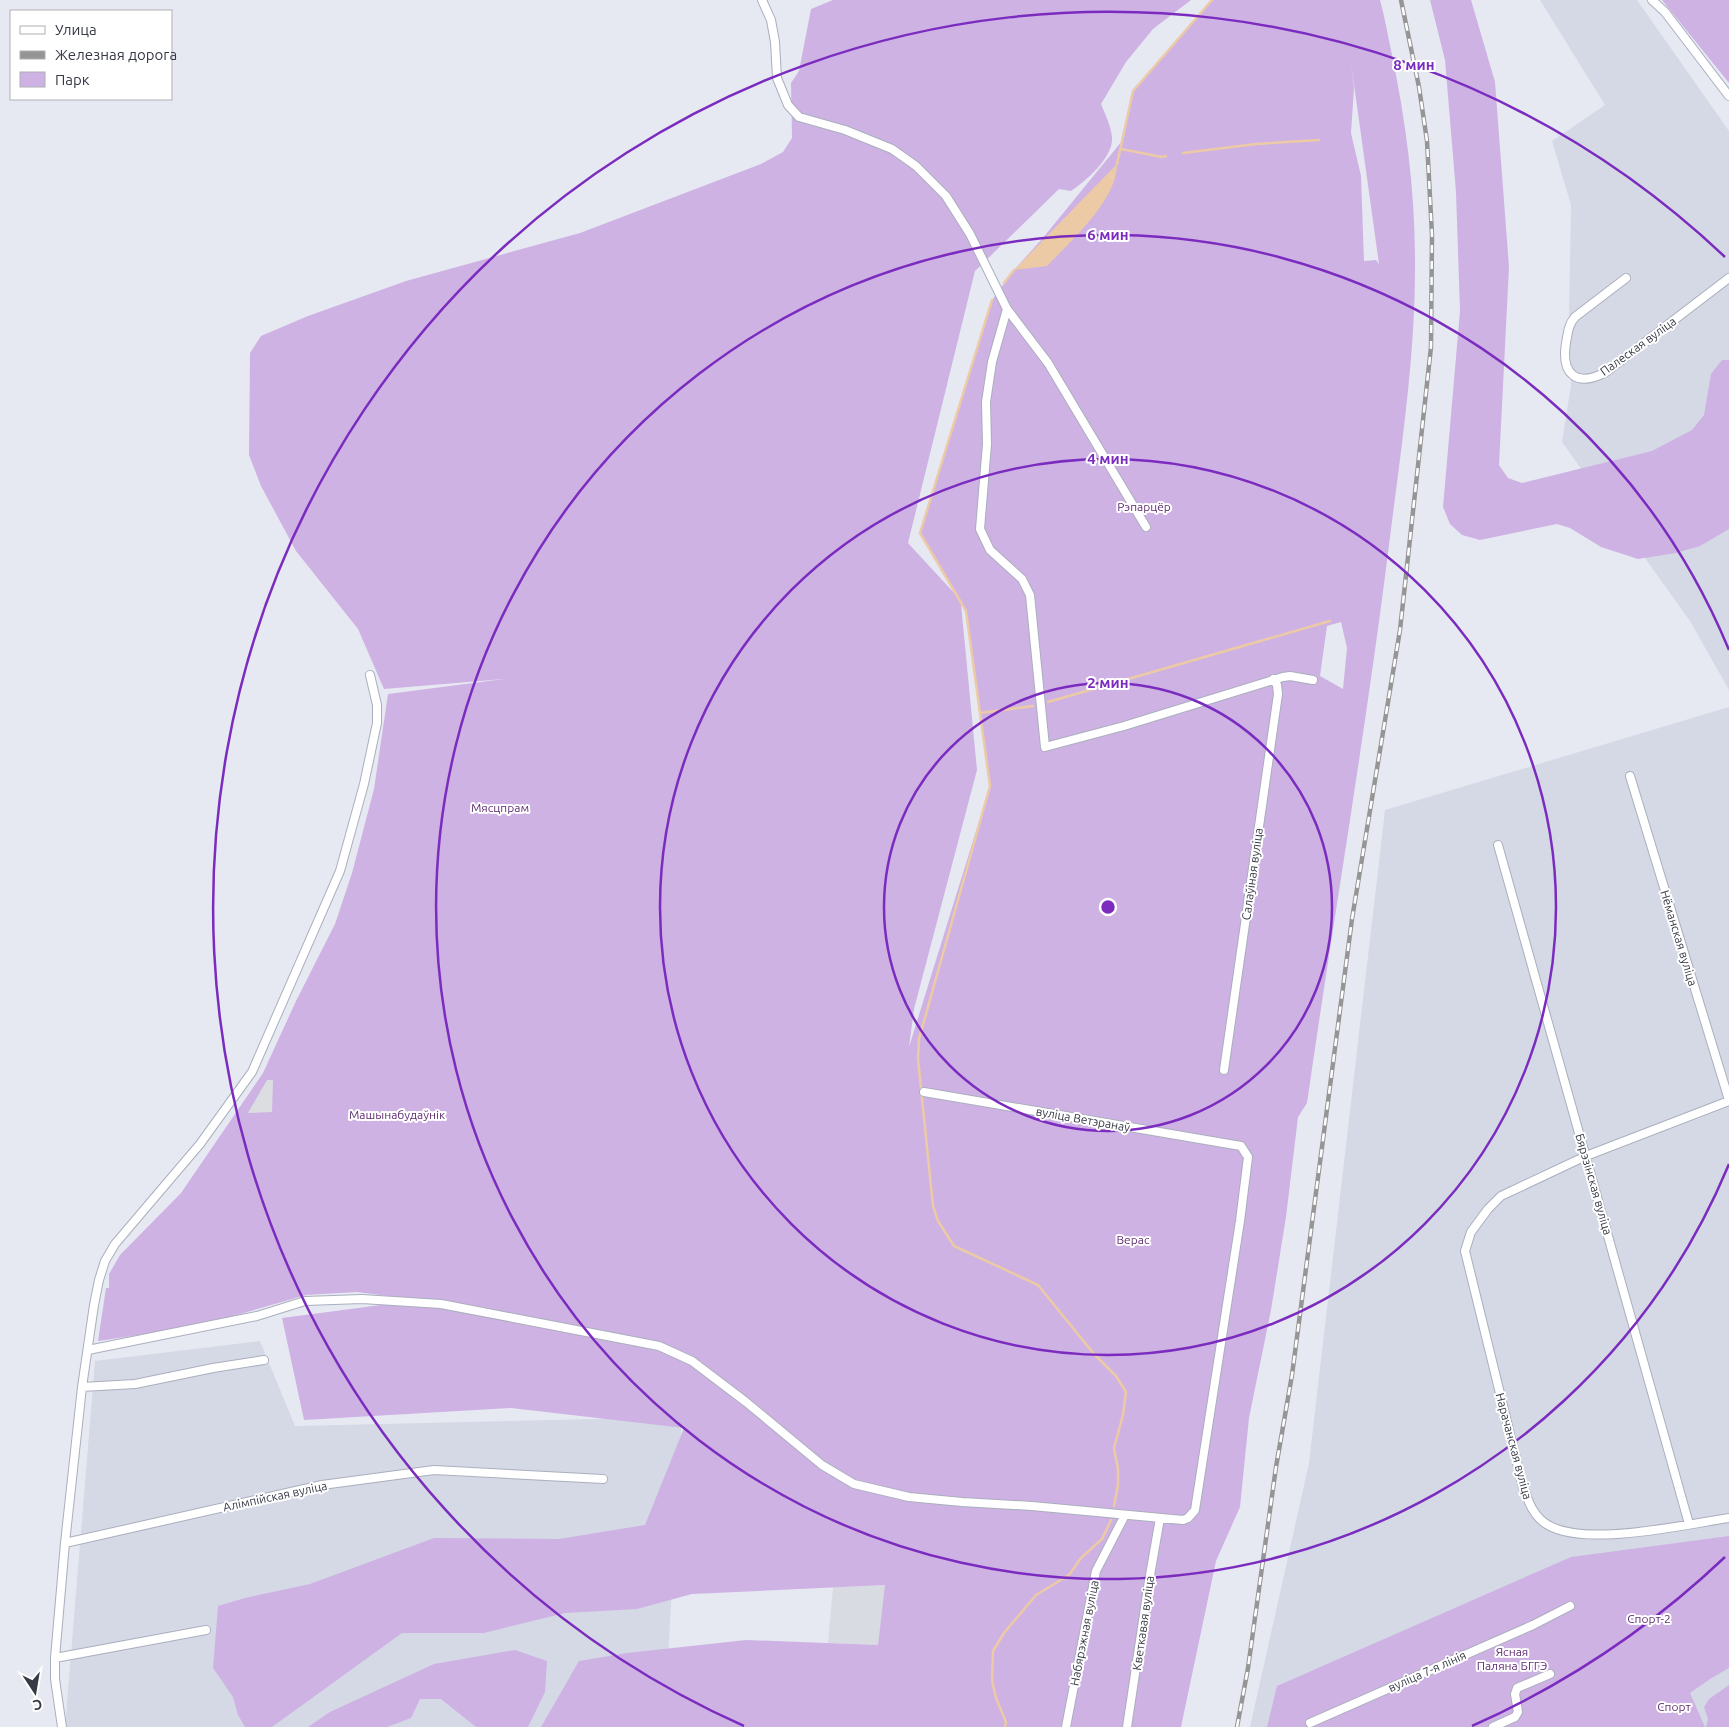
<svg xmlns="http://www.w3.org/2000/svg" width="1729" height="1727" font-family="Ubuntu,sans-serif">
  <rect width="100%" height="100%" fill="#e7e9f2"/>
  <path fill="#d5d9e6" d="M1540 0H1637L1729 131V690L1690 621 1562 442 1571 385 1569 315 1571 205 1552 141 1605 105Z
    M1729 707V1727H1250L1309 1463 1385 810Z
    M260 1341 295 1426 682 1417 664 1727H65L95 1361Z"/>
  <path fill="#d8dce2" d="M886 1585 878 1645 828 1643 833 1587Z"/>
  <path fill="#ceb2e4" fill-rule="evenodd" d="M833 0H1191L1153 29 1126 62 1101 104C1105 114 1111 126 1112 137 1114 157 1086 181 1071 191L1059 189 975 271 908 543 956 595 920 533 992 300 1014 270 1042 239 1122 141 1133 91 1212 0H1380C1385 18 1388 36 1392 55 1406 122 1415 191 1415 260 1416 360 1399 462 1387 561 1364 742 1333 922 1307 1103L1298 1117 1286 1217 1271 1310 1249 1418 1240 1507 1216 1561 1181 1727H541L579 1661 627 1653 746 1640 878 1645 885 1585 692 1594 637 1609 565 1613 484 1633H402L272 1727H245L238 1715 233 1697 213 1668 218 1606 245 1598 310 1584 434 1538 559 1539 645 1525 684 1428 511 1408 304 1420 282 1318 419 1300 357 1292 306 1295 216 1321 153 1333 98 1341 106 1288H109V1274L120 1255 181 1193 263 1073 296 1001 335 924 352 873 374 789 388 694 504 679 384 689 358 629 296 551 261 486 249 455 250 353 261 336 308 316 406 281 580 233 761 164 783 152 792 138 791 83 799 71 811 9ZM1351 63 1379 264 1376 260 1364 261 1361 176 1351 133 1354 88ZM961 604 966 611 990 786 909 1047 914 1009 977 770ZM1341 622 1347 648 1343 689 1320 676 1327 626Z
    M1430 0H1471L1495 82 1509 267 1499 465 1508 478 1522 483 1652 451 1692 430 1704 415 1711 374 1722 360H1729V529L1700 546 1676 553 1638 559 1601 547 1570 528 1557 524 1480 540 1462 535 1450 524 1443 507 1460 311 1456 192 1445 60Z
    M1662 0H1729V83Z
    M1729 1536V1668L1710 1679 1690 1693 1705 1727H1267L1277 1686 1571 1557Z
    M515 1650 547 1661 545 1692 528 1727H476L441 1699H420L411 1718 387 1727H308L330 1712 434 1664Z
    M1729 1685V1727H1706L1708 1719 1704 1707 1709 1699Z"/>
  <path fill="#dbdde1" d="M267 1080H273L272 1112 248 1113Z"/>
  <path fill="#eccaa6" d="M1117 164C1118 199 1070 242 1047 266L1014 270Z"/>
  <g fill="none" stroke-linecap="round" stroke-linejoin="round">
    <path stroke="#eccaa6" stroke-width="2.5" d="M1121 149 1162 157 1166 156
      M1183 153 1256 144 1319 140
      M1117 164 1133 91 1212 0
      M1004 283 1014 270
      M992 300 920 533 966 611 990 786 919 1039 918 1059 933 1206 938 1221 954 1246 1038 1285 1094 1354 1116 1376 1126 1392 1123 1415 1114 1448 1118 1469V1485L1114 1506
      M1048 702 1330 621
      M980 713 1033 706
      M1005 1727 1006 1722 996 1698 992 1680 993 1651 1004 1633 1036 1595 1069 1575 1081 1558 1102 1539 1111 1520"/>
    <defs>
      <path id="minor" d="M762 0 771 20 775 42 777 78 788 105 799 117 845 130 892 149 916 166 946 196 970 234 1007 309 1048 363 1146 527
        M1652 0 1665 12 1729 96
        M1626 278 1575 317C1568 325 1568 333 1566 343 1561 374 1576 388 1606 372L1729 278
        M1007 309 992 362 986 402 987 444 980 529 990 550 1022 579 1030 595 1045 747 1124 726 1283 677 1290 676 1313 680
        M1630 776 1729 1100
        M1498 845 1689 1524
        M1224 1070 1278 694 1277 685 1273 679
        M1729 1101 1586 1156 1501 1196 1488 1209 1471 1232 1465 1251 1523 1487C1528 1499 1531 1511 1541 1520 1574 1551 1686 1524 1729 1518
        M88 1350 257 1316 305 1301 362 1299 441 1304 659 1346 692 1361 746 1402 822 1465 854 1484 909 1497 962 1502 1032 1506 1183 1520 1188 1518 1195 1510 1240 1221 1248 1157 1241 1146 924 1092
        M82 1387 135 1384 213 1368 264 1360
        M65 1543 322 1485 434 1470 603 1479
        M55 1658 206 1630
        M1310 1723 1533 1625 1570 1606
        M62 1727 55 1679V1658L65 1543 82 1387 94 1305 99 1280 105 1261 115 1244 200 1144 252 1072 340 871 364 784 377 723V705L370 675
        M1066 1727 1096 1571 1125 1515
        M1127 1727 1149 1581 1160 1518
        M1493 1727 1515 1717 1518 1712 1515 1694 1517 1688 1550 1674"/>
    </defs>
    <use href="#minor" stroke="#aaafbd" stroke-width="10"/>
    <use href="#minor" stroke="#fff" stroke-width="8"/>
    <defs>
      <path id="rail" d="M1237 1727 1248 1668 1276 1467 1292 1375 1352 919 1400 630 1431 347 1432 235 1427 141 1419 87 1401 0"/>
    </defs>
    <use href="#rail" stroke="#959595" stroke-width="4.5"/>
    <use href="#rail" stroke="#fff" stroke-width="2.5" stroke-dasharray="8" stroke-linecap="butt"/>
  </g>
  <g fill="none" stroke="#7b2cbf" stroke-width="2.5">
    <circle cx="1108" cy="907" r="224"/>
    <circle cx="1108" cy="907" r="448"/>
    <path d="M1729 1164A672 672 0 1 1 1729 650"/>
    <path d="M1725 1557A896 896 0 0 1 1472 1726M744 1726A896 896 0 1 1 1725 257"/>
  </g>
  <g text-anchor="middle" dominant-baseline="central" stroke-width="4" stroke-linejoin="round" paint-order="stroke">
    <g font-size="12" fill="#363a45" stroke="#fff">
      <text transform="translate(1638 346) rotate(-36)">Палеская вуліца</text>
      <text transform="translate(1252 874) rotate(-82)">Салаўіная вуліца</text>
      <text transform="translate(1679 938) rotate(73)">Нёманская вуліца</text>
      <text transform="translate(1083 1119) rotate(10)">вуліца Ветэранаў</text>
      <text transform="translate(1594 1184) rotate(74)">Бярэзінская вуліца</text>
      <text transform="translate(1514 1446) rotate(75)">Нарачанская вуліца</text>
      <text transform="translate(275 1496) rotate(-12)">Алімпійская вуліца</text>
      <text transform="translate(1143 1623) rotate(-82)">Кветкавая вуліца</text>
      <text transform="translate(1084 1633) rotate(-79)">Набярэжная вуліца</text>
      <text transform="translate(1427 1671) rotate(-24)">вуліца 7-я лінія</text>
    </g>
    <g font-size="12" fill="#602d73" stroke="#fff">
      <text x="1144" y="506">Рэпарцёр</text>
      <text x="500" y="807">Мясцпрам</text>
      <text x="397" y="1114">Машынабудаўнік</text>
      <text x="1133" y="1239">Верас</text>
      <text x="1649" y="1618">Спорт-2</text>
      <text x="1512" y="1651">Ясная<tspan x="1512" dy="14">Паляна БГГЭ</tspan></text>
      <text x="1674" y="1706">Спорт</text>
    </g>
  </g>
  <circle cx="1108" cy="907" r="8" fill="#7b2cbf" stroke="#fff" stroke-width="2.5"/>
  <g font-size="15" text-anchor="middle" font-weight="bold" fill="#7b2cbf" stroke="#fff" stroke-width="4" stroke-linejoin="round" paint-order="stroke">
    <text x="1414" y="70">8 мин</text>
    <text x="1108" y="240">6 мин</text>
    <text x="1108" y="464">4 мин</text>
    <text x="1108" y="688">2 мин</text>
  </g>
  <rect x="10" y="10" width="162" height="90" fill="#ffffff" stroke="#afb0b5"/>
  <rect x="20" y="26" width="25" height="8" fill="#ffffff" stroke="#afb0b5"/>
  <text x="55" y="35" font-size="15" fill="#363a45">Улица</text>
  <rect x="20" y="51" width="25" height="8" fill="#959595" stroke="#afb0b5"/>
  <text x="55" y="60" font-size="15" fill="#363a45">Железная дорога</text>
  <rect x="20" y="72" width="25" height="15" fill="#ceb2e4" stroke="#afb0b5"/>
  <text x="55" y="85" font-size="15" fill="#363a45">Парк</text>
  <g transform="translate(35 1692) rotate(168)" stroke="#ffffff" stroke-width="4" paint-order="stroke">
  <path d="M0-4L9 19L0 12L-9 19Z" fill="#363a45"/>
  <text y="-8" font-size="14" font-weight="bold" text-anchor="middle" fill="#363a45">С</text>
  </g>
</svg>
